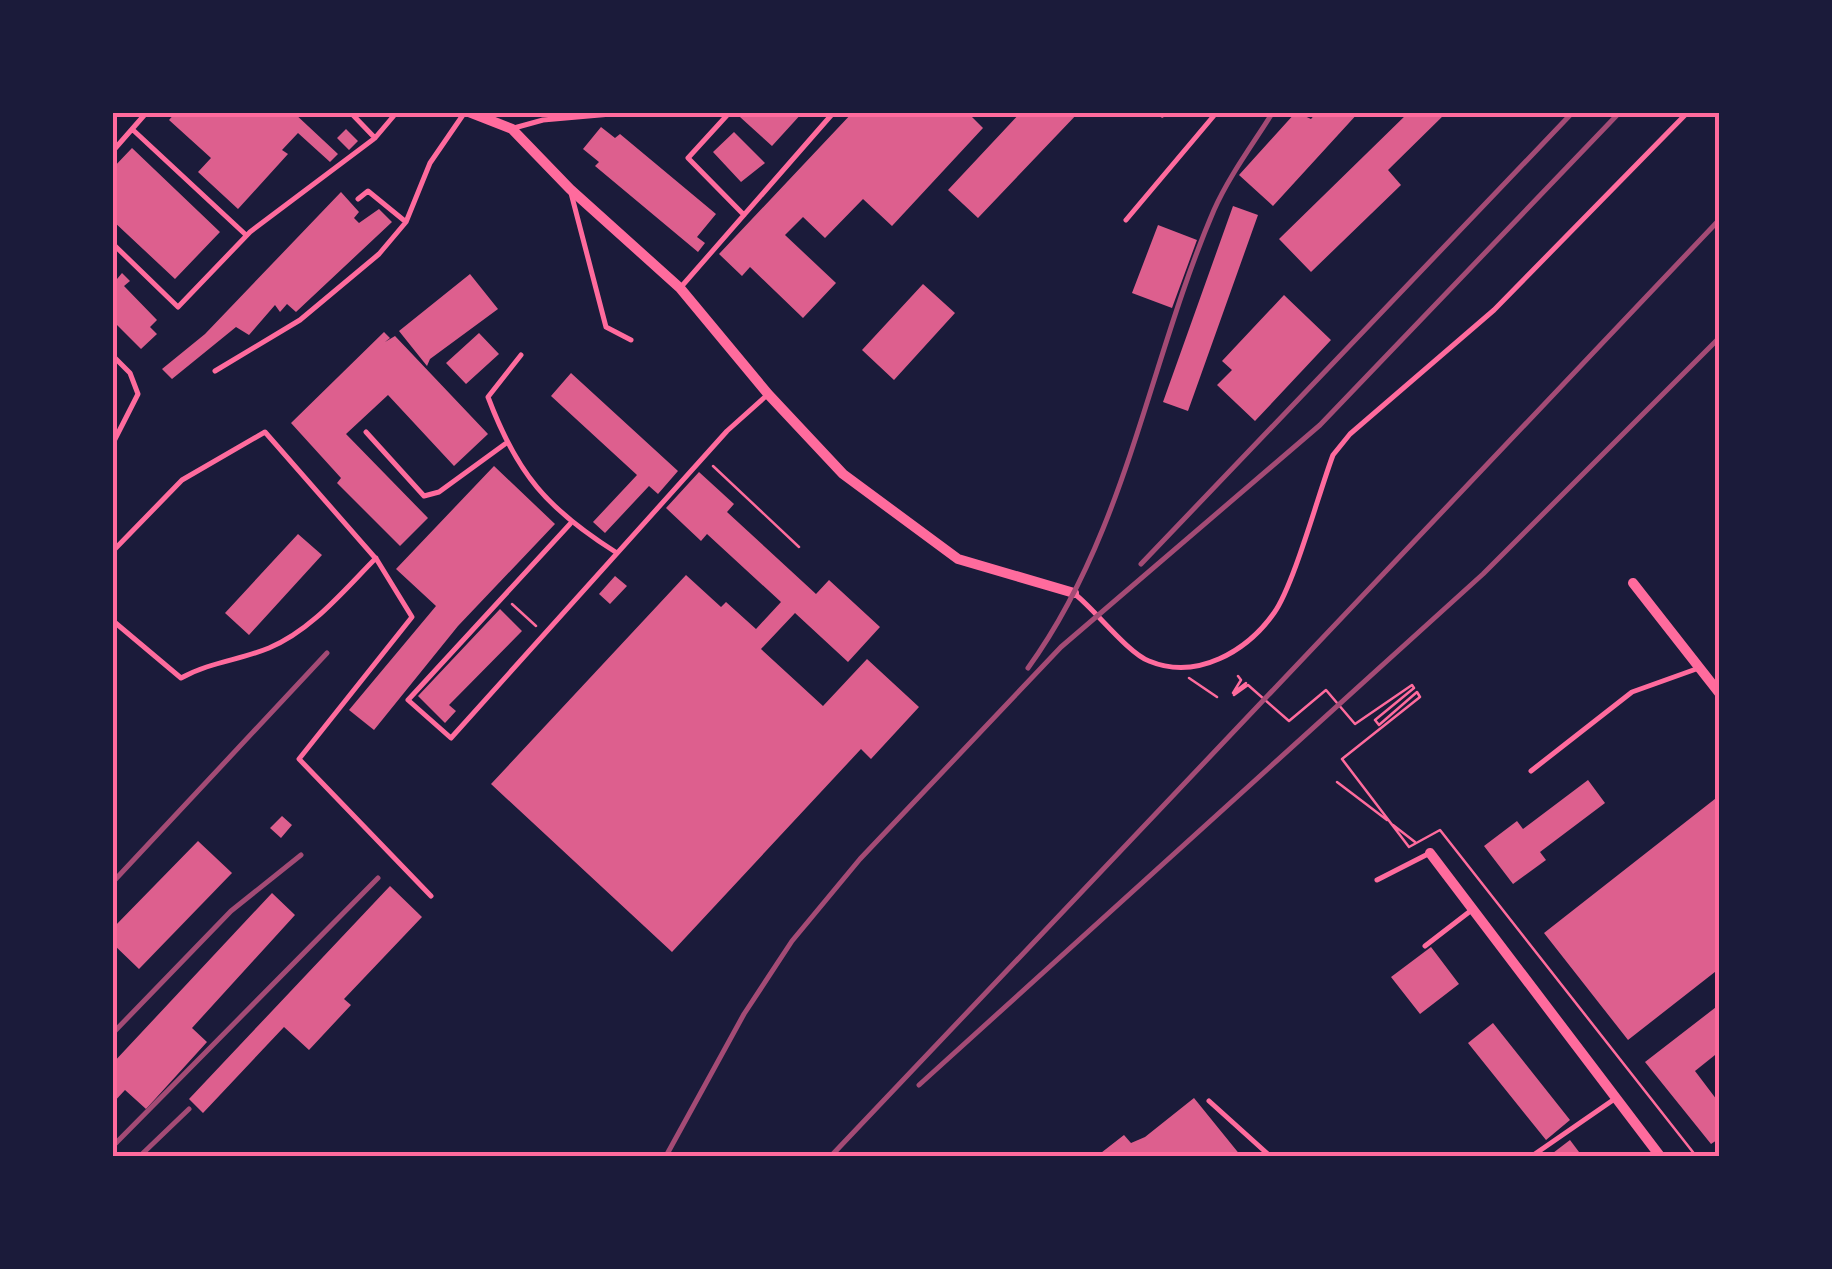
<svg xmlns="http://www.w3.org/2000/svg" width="1832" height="1269" font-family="'Open Sans',sans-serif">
  <rect width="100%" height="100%" fill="#1b1b3a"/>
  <path fill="#dd5f8e" d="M176 112H293L338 154 330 162 298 133 282 150 288 154 238 209 198 172 211 158 169 120Z
    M744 112H803L772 146 740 117Z
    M853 112H967L983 128 892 226 863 199 825 238 803 217 785 235 836 283 803 318 750 267 742 276 719 254Z
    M1021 112H1079L978 218 948 190Z
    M1296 112 1311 119 1317 112H1359L1273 206 1239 175Z
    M1409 112H1447L1388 170 1401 185 1311 272 1279 239Z
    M601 127 615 138 620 134 716 214 697 237 705 243 698 252 595 166 599 162 583 149Z
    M346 129 358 141 349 150 337 138Z
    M734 132 765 163 741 182 713 152Z
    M132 148 220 232 175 279 112 220V169Z
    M341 192 359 212 354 218 359 223 379 209 392 222 296 312 287 304 280 312 275 305 249 335 236 327 172 379 162 369 205 334Z
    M1233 206 1258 215 1188 411 1163 402Z
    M1158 225 1197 240 1172 308 1132 293Z
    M122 273 130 281 124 286 157 320 150 327 157 334 141 349 112 320V275L117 279Z
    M470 274 498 309 430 359 427 366 399 331Z
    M923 284 955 313 894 380 862 350Z
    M1284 295 1331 340 1255 421 1217 385 1232 370 1222 361Z
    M384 332 390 338 385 342 395 336 488 434 454 466 388 395 346 434 428 518 400 546 337 483 341 478 291 423Z
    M479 333 499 354 466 384 446 363Z
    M571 373 678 471 658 494 649 486 605 533 593 522 637 475 551 396Z
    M494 466 555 524 458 626 374 730 349 710 436 606 396 569Z
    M699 472 734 504 727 512 816 594 829 580 880 627 848 662 795 613 761 649 823 706 867 659 919 707 871 759 861 749 672 952 491 784 686 575 721 607 726 602 756 629 781 602 707 534 701 541 666 508Z
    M298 534 322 555 249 635 225 613Z
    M615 576 627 586 610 604 599 594Z
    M500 609 522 631 449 705 456 711 445 723 418 696Z
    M1588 780 1605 803 1540 852 1546 860 1513 884 1484 846 1517 821 1523 829Z
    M1720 795V968L1628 1040 1544 933Z
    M282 816 292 825 281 838 270 828Z
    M198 841 232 873 139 969 112 943V929Z
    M390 886 422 917 344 999 351 1005 309 1050 284 1027 203 1113 189 1099Z
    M272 893 295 915 192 1028 207 1042 146 1109 125 1090 112 1104V1064Z
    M1431 947 1459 984 1420 1014 1391 977Z
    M1720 1004V1051L1695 1071 1720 1104V1138L1711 1144 1645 1062Z
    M1493 1023 1570 1120 1546 1140 1468 1043Z
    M1194 1098 1241 1156H1097L1124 1135 1131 1143 1145 1137Z
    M1570 1140 1582 1156H1549Z"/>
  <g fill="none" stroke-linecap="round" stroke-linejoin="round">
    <path stroke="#ff6b9d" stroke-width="2.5" d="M713 466 799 547
      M512 604 536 626
      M1238 676 1241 680 1233 693 1246 683 1234 695 1248 685 1289 721 1326 690 1355 724 1412 685 1414 688 1375 720 1379 725 1417 692 1420 697 1342 759 1409 847 1440 830 1696 1156
      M1189 678 1217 697
      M1337 782 1387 820
      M1393 825 1415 842"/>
    <path stroke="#ff6b9d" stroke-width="5" d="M350 112 375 138
      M730 112 688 158 744 215
      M1162 115 1164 112
      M514 128 543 120 634 112
      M132 129 246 235
      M112 152 147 112
      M571 193 606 327 631 340
      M358 199 368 191 406 222
      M1126 220 1217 112
      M112 243 178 307 250 232 375 138 397 112
      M681 287 834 112
      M112 355 130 373 138 394 112 445
      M521 355 488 397C517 474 547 509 617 553
      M215 371 300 320 379 254 406 222 430 163 465 112
      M366 432 424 496 439 492 505 444
      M570 524 408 700 451 738 727 431 766 396
      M112 552 182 480 265 432 377 560 412 617 299 759 431 896
      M1076 595C1096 611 1128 653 1149 661 1197 681 1247 651 1274 613 1294 585 1319 492 1333 455L1350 434 1494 310 1688 112
      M112 620 181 678C210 662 240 660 269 648 312 630 344 590 376 558
      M1531 771 1632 692 1699 668
      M1377 880 1428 854
      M1425 946 1473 909
      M1209 1101 1270 1156
      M1532 1156 1616 1098"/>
    <path stroke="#ff6b9d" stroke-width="10" d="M469 112 512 129 570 189 680 288 768 394 843 474 958 559 1074 593
      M1633 583 1720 694
      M1430 853 1660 1156"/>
    <path stroke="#a44b75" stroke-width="5" d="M1141 564 1573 112
      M1028 668C1126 533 1149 361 1214 210 1229 176 1253 144 1273 112
      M112 883 327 653
      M112 1034 231 911 301 855
      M919 1085 1483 574 1720 337
      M112 1147 378 878
      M140 1156 189 1109
      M666 1156 744 1014 792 941 860 859 1061 647 1320 425 1620 112
      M831 1156 1720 219"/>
  </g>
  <rect width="1832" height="1269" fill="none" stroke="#1b1b3a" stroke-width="230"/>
  <rect x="115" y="115" width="1602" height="1039" fill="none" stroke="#ff6b9d" stroke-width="4"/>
</svg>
